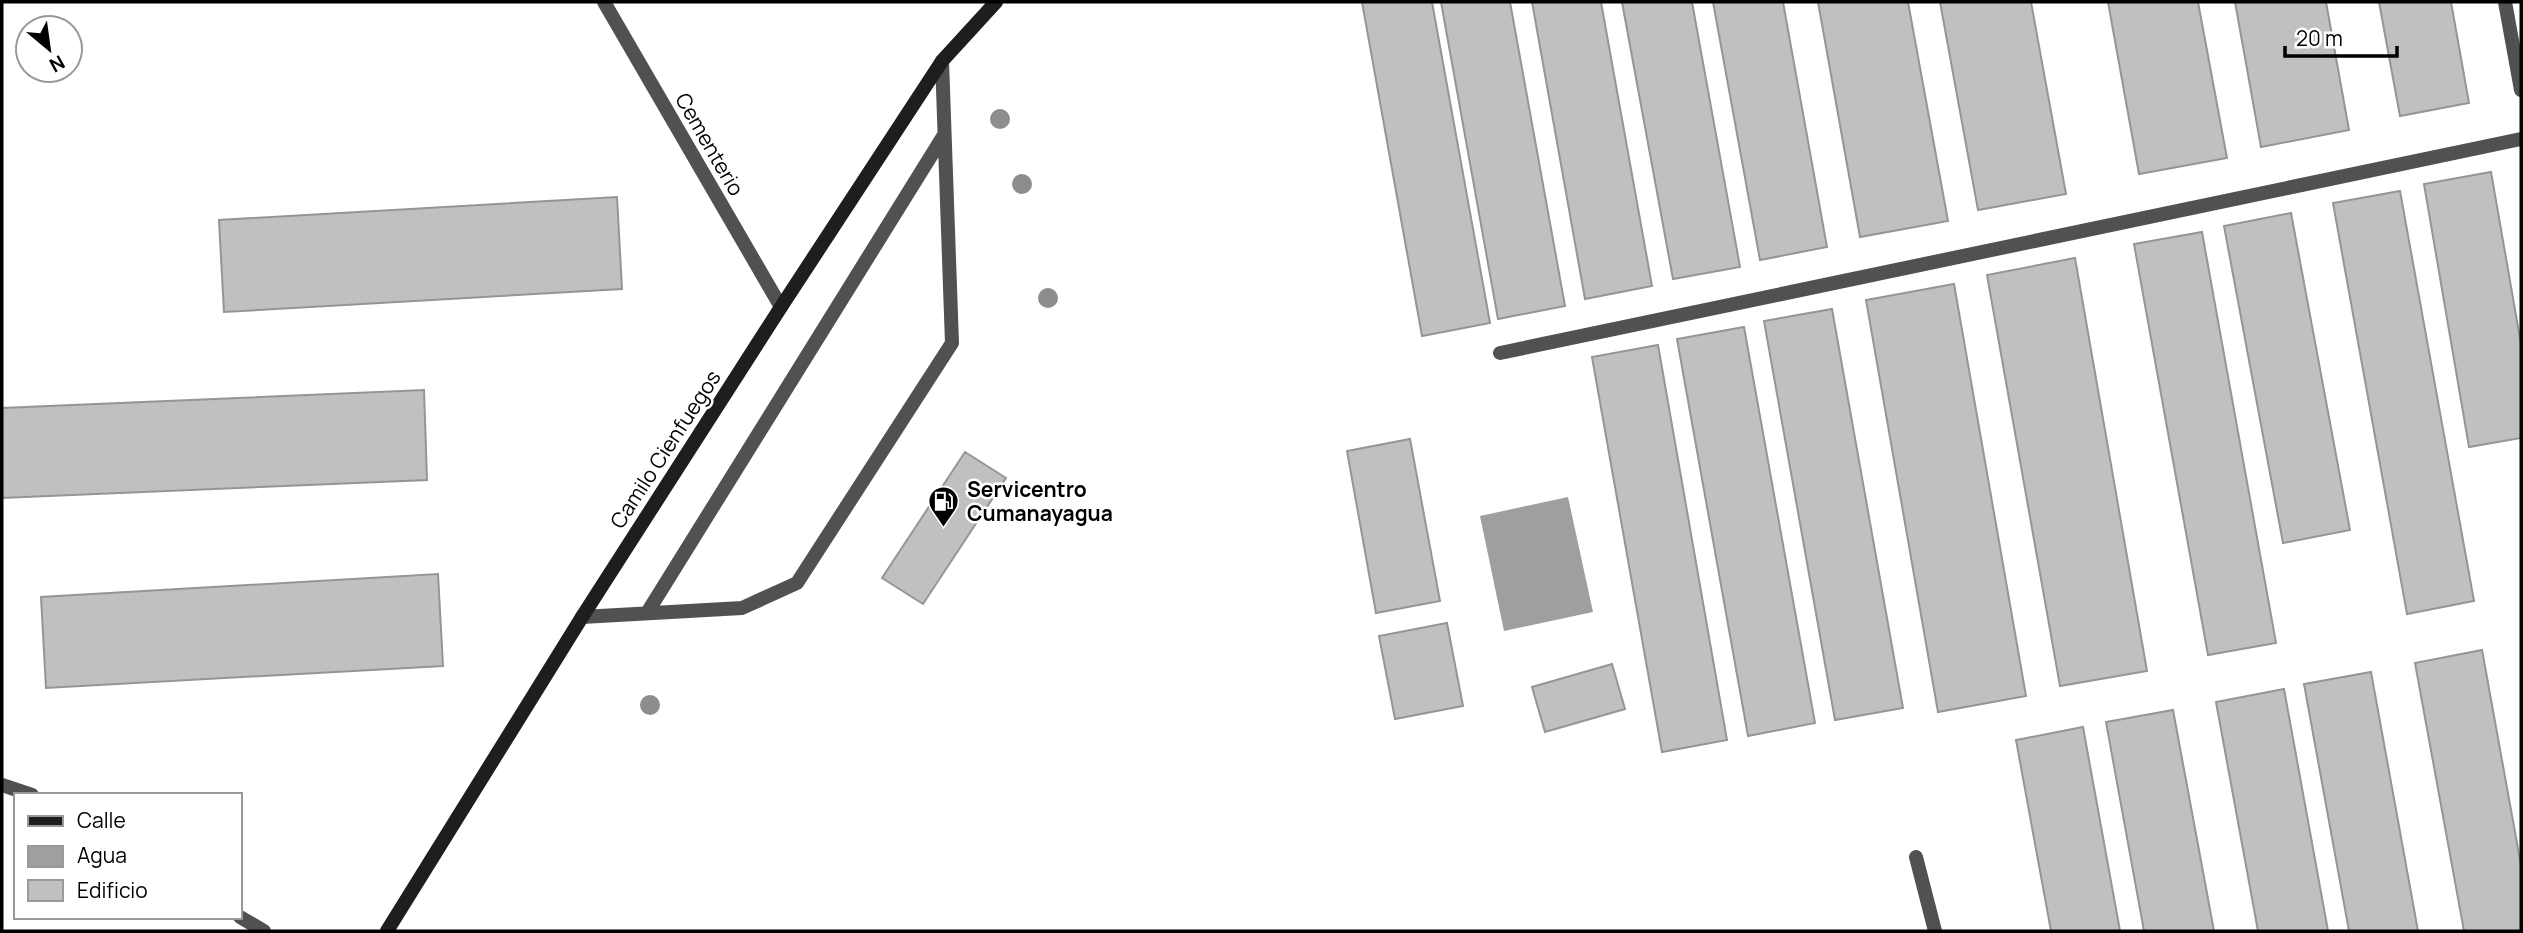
<svg xmlns="http://www.w3.org/2000/svg" width="2523" height="933" font-family="Manrope,sans-serif">
  <rect width="100%" height="100%" fill="#fff"/>
  <path fill="#9f9f9f" d="M1568 497 1593 612 1504 631 1480 516Z"/>
  <path fill="#c0c0c0" stroke="#959595" stroke-width="2" d="M1362 2H1432L1490 323 1422 336Z
    M1441 2H1510L1565 306 1498 319Z
    M1532 2H1601L1652 286 1585 299Z
    M1622 2H1692L1740 267 1673 279Z
    M1713 2H1783L1827 247 1760 260Z
    M1818 2H1908L1948 221 1860 237Z
    M1940 2H2031L2066 194 1978 210Z
    M2108 2H2198L2227 158 2139 174Z
    M2235 2H2326L2349 130 2261 147Z
    M2379 2H2451L2469 103 2400 116Z
    M2491 172 2521 344V438L2469 447 2424 184Z
    M2400 191 2474 601 2407 614 2333 203Z
    M617 197 622 289 224 312 219 220Z
    M2291 213 2350 530 2283 543 2224 226Z
    M2202 232 2276 643 2208 655 2134 244Z
    M2075 258 2147 671 2060 686 1987 275Z
    M1954 284 2026 696 1938 712 1866 300Z
    M1832 309 1903 708 1835 720 1764 321Z
    M1744 327 1815 723 1748 736 1677 339Z
    M1658 345 1727 740 1662 752 1592 357Z
    M424 390 427 480 2 498V408Z
    M1410 439 1440 601 1376 613 1347 451Z
    M965 452 1006 478 923 604 882 578Z
    M438 574 443 666 46 688 41 597Z
    M1447 623 1463 706 1395 719 1379 636Z
    M2482 650 2521 865V931H2464L2415 663Z
    M1612 664 1625 709 1545 732 1532 687Z
    M2371 672 2418 931H2349L2304 684Z
    M2284 689 2328 931H2258L2216 702Z
    M2173 710 2214 931H2144L2106 722Z
    M2083 727 2120 931H2051L2016 740Z"/>
  <g fill="none" stroke-linecap="round" stroke-linejoin="round">
    <path stroke="#515151" stroke-width="14" d="M1500 353 2521 139
      M647 613 944 135
      M582 617 742 608 797 583 952 343 942 61"/>
    <path stroke="#515151" stroke-width="14" d="M604 2 781 307
      M2505 2 2521 90
      M2 785 32 795
      M1916 857 1935 931
      M240 917 264 931"/>
    <path stroke="#1e1e1e" stroke-width="14" d="M387 931 582 617 781 307 942 61 996 2"/>
  </g>
  <g fill="#8d8d8d">
    <circle cx="1000" cy="119" r="10"/>
    <circle cx="1022" cy="184" r="10"/>
    <circle cx="1048" cy="298" r="10"/>
    <circle cx="650" cy="705" r="10"/>
  </g>
  <defs>
    <symbol id="fuel-pin" viewBox="-11 -11 22 30"><path d="M0 17L-7.5 6A9.5 9.5 0 1 1 7.5 6Z" fill="#000" stroke="#fff"/><path d="M-5.5-6h7V0h2V4h1.3V-2.5L3-4.5l.8-.8L6-3V5H2.5V1h-1V6h-7ZM-4.2-4.7v3.2H.2V-4.7Z" fill="#fff"/></symbol>
  </defs>
  <g fill-rule="evenodd">
    <use href="#fuel-pin" x="926" y="484" width="35" height="47"/>
  </g>
  <g text-anchor="middle" dominant-baseline="central" stroke-width="5" stroke-linejoin="round" paint-order="stroke">
    <g font-size="21" fill="#000" stroke="#fff">
      <text transform="translate(710 144) rotate(60)">Cementerio</text>
      <text transform="translate(665 449) rotate(-57)">Camilo Cienfuegos</text>
    </g>
    <g font-size="21" font-weight="bold" fill="#000" stroke="#fff" text-anchor="start">
      <text x="967" y="489">Servicentro<tspan x="967" dy="24">Cumanayagua</tspan></text>
    </g>
  </g>
  <rect width="2523" height="933" fill="none" stroke="#000000" stroke-width="7"/>
  <rect x="14" y="793" width="228" height="126" fill="#ffffff" stroke="#999999" stroke-width="2"/>
  <rect x="28" y="816" width="35" height="10" fill="#1e1e1e" stroke="#999999" stroke-width="2"/>
  <text x="77" y="828" font-size="21" fill="#000000">Calle</text>
  <rect x="28" y="846" width="35" height="21" fill="#9f9f9f" stroke="#999999" stroke-width="2"/>
  <text x="77" y="863" font-size="21" fill="#000000">Agua</text>
  <rect x="28" y="880" width="35" height="21" fill="#c0c0c0" stroke="#999999" stroke-width="2"/>
  <text x="77" y="898" font-size="21" fill="#000000">Edificio</text>
  <g transform="translate(49 49) rotate(151)"><circle r="33" fill="#ffffff" stroke="#999999" stroke-width="2"/>
  <path d="M0-5L12 26L0 18L-12 26Z" fill="#000000"/>
  <text y="-10" font-size="19" font-weight="bold" text-anchor="middle" fill="#000000">N</text>
  </g>
  <path d="M2285 46v10h112v-10" fill="none" stroke="#000000" stroke-width="3.5"/>
  <text x="2296" y="46" font-size="21" fill="#000000" stroke="#ffffff" stroke-width="5" paint-order="stroke">20 m</text>
</svg>
